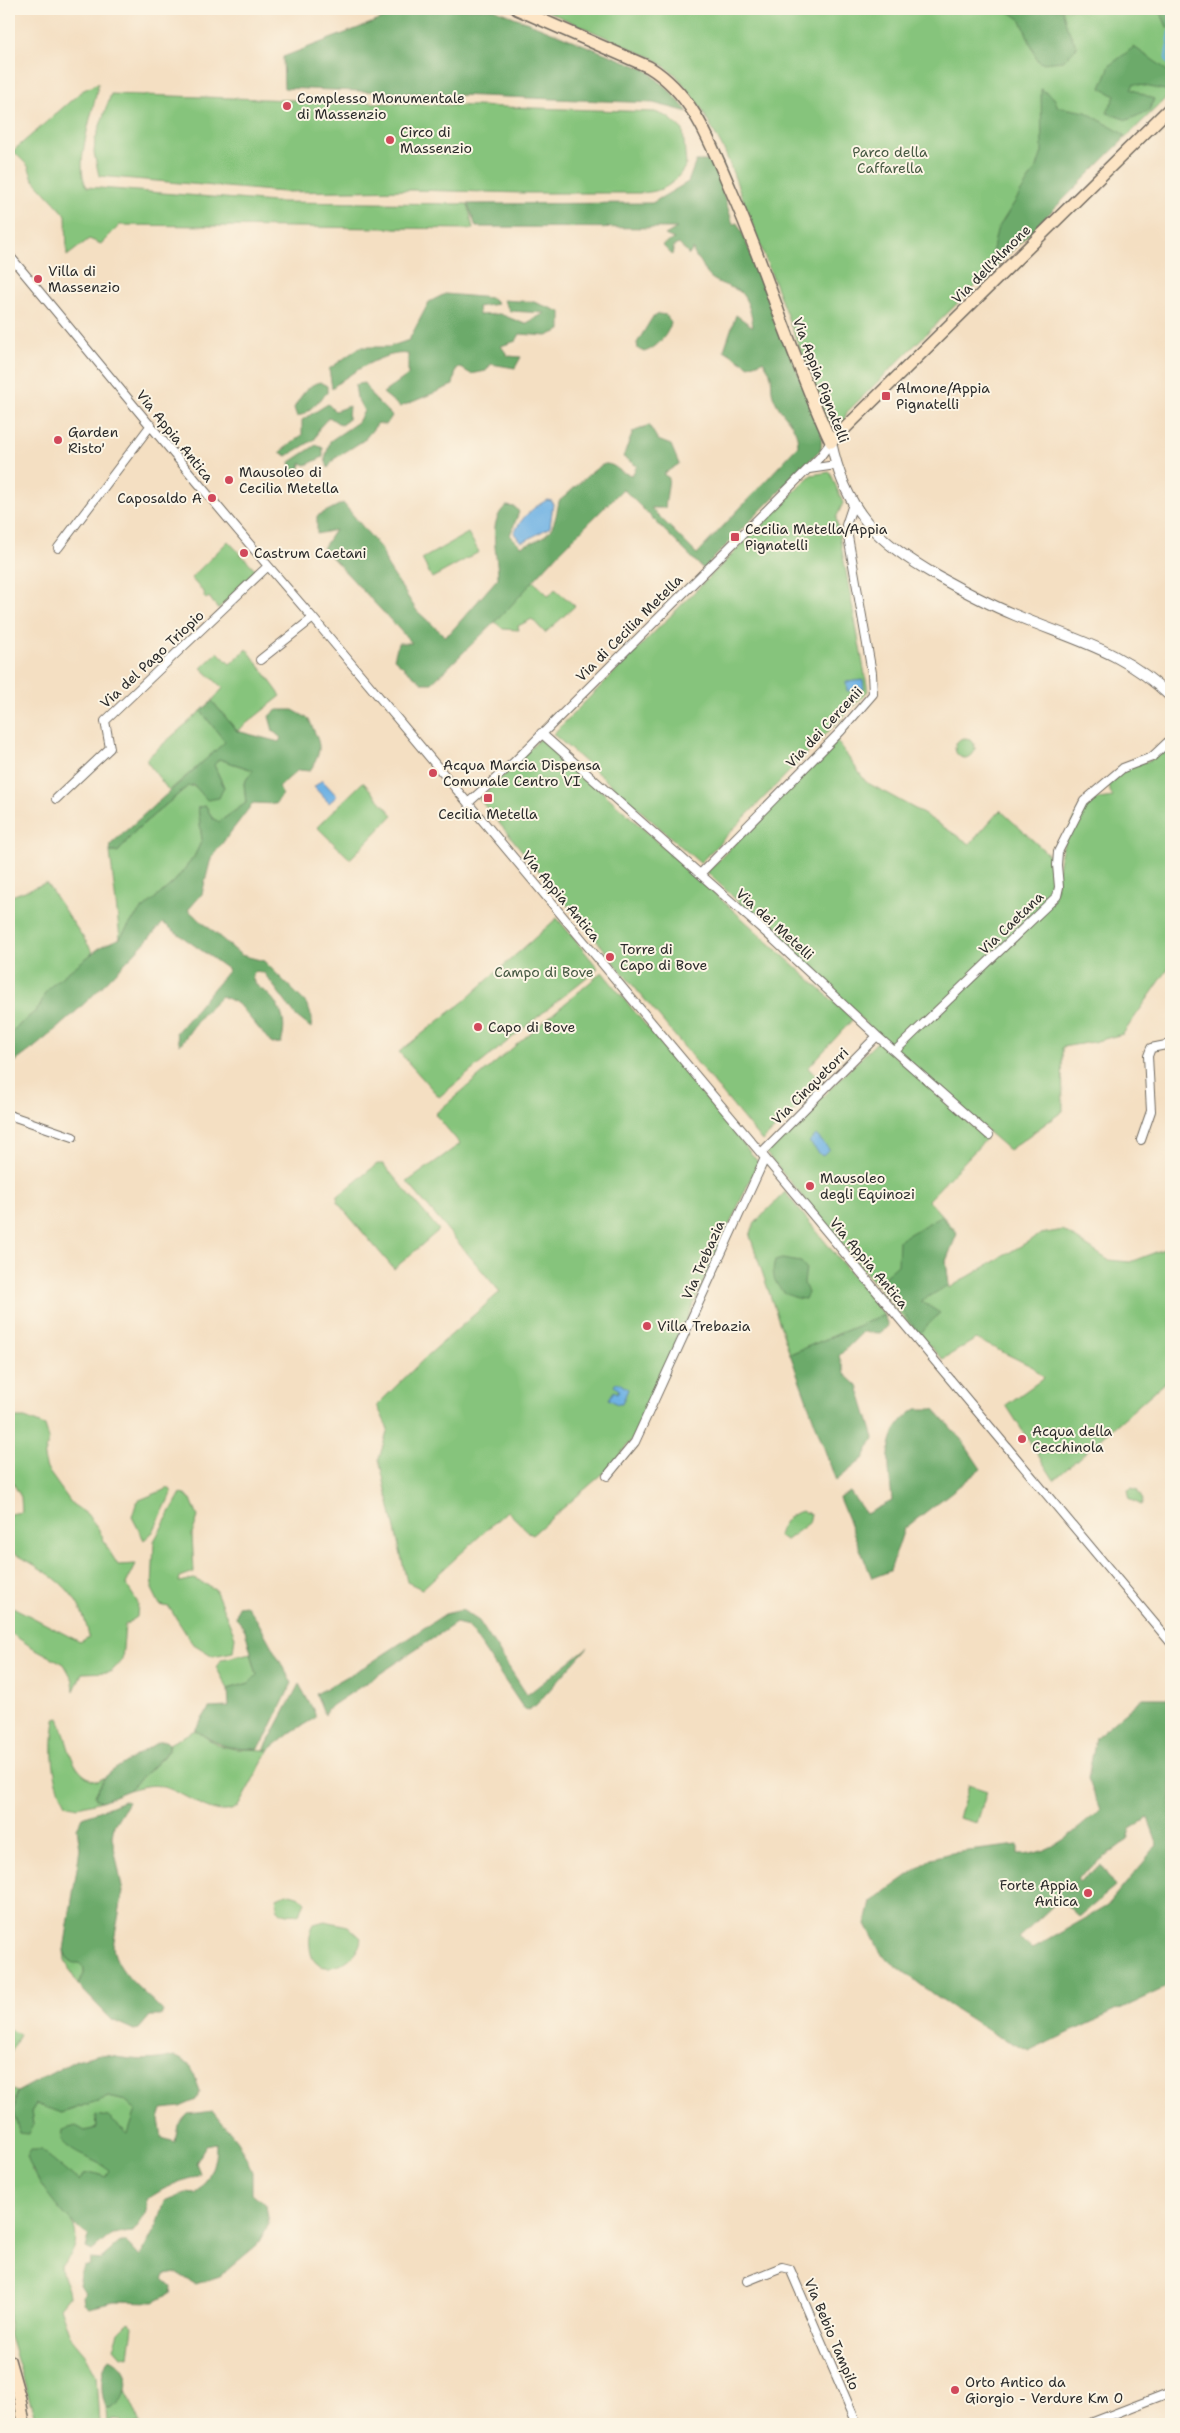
<svg xmlns="http://www.w3.org/2000/svg" width="1180" height="2433" font-family="'Shantell Sans',sans-serif">
  <rect width="100%" height="100%" fill="#fcf5e5"/>
  <filter id="ink" filterUnits="userSpaceOnUse"><feTurbulence type="fractalNoise" baseFrequency=".02" numOctaves="2"/><feDisplacementMap in="SourceGraphic" scale="10" xChannelSelector="R" yChannelSelector="G"/><feConvolveMatrix kernelMatrix="1 2 1 2 8 2 1 2 1" color-interpolation-filters="sRGB"/></filter>
  <filter id="wash" filterUnits="userSpaceOnUse"><feTurbulence type="fractalNoise" baseFrequency=".0096" numOctaves="4" result="noise"/><feDisplacementMap in="SourceGraphic" scale="20" xChannelSelector="R" yChannelSelector="G"/><feGaussianBlur stdDeviation="1.12" result="paint"/><feColorMatrix in="noise" values="0 0 0 0 0 0 0 0 0 0 0 0 0 0 0 0 0 1.4 0 .05"/><feComposite in="paint" operator="in"/></filter>
  <g filter="url(#wash)">
    <rect width="100%" height="100%" fill="#f4dfc2"/>
    <path fill="#86c47b" stroke="#587853" d="M542 9H1171V93L847 412 844 420 836 425 827 421 725 152 701 108 676 75 653 58Z
      M98 83C96 107 72 164 87 187L274 202 468 204 473 229 120 225 101 244 89 239 67 256 66 215 33 179 28 166 13 151 82 91Z
      M111 94 655 112 668 117 683 130 686 165C674 186 662 192 639 193H523L412 190 283 192 99 176 94 153 95 140Z
      M830 472 843 503 836 518 868 691 700 863 553 734 811 475Z
      M468 533 479 552 432 578 422 559Z
      M228 541 258 572 218 609 209 597 206 599 203 596 205 594 191 578Z
      M533 581 549 596 555 589 575 606 545 633 532 619 518 626 519 630 503 629 495 622Z
      M247 649 281 696 237 731 212 701 223 688 201 668 218 652 230 664Z
      M201 711 226 742 169 791 147 762V758Z
      M542 737 853 1019 808 1068 824 1083 762 1141 612 960 614 957 608 954 479 799Z
      M955 748a10 10 0 1 1 20 0a10 10 0 1 1-20 0Z
      M836 740 866 782 917 810 970 844 1000 810 1049 855 1056 892C1058 851 1065 837 1084 801L1113 797 1107 785 1130 766 1151 760 1171 741V965L1123 1034 1093 1042 1062 1047 1063 1111 1009 1150 895 1051 707 872Z
      M219 759 253 770 244 783 246 803 219 822 212 818 206 806 198 807 202 840 194 857 174 882 137 914 120 938 110 852H118L135 831 188 786 224 787 214 765Z
      M363 782 393 815 350 859 317 827Z
      M46 883 93 952 39 1008 9 1034V897Z
      M557 918 598 968 439 1097 399 1052 463 1002Z
      M602 972 758 1162 632 1440 606 1471 532 1535 507 1511 422 1589 407 1582 379 1459 388 1429 377 1405 426 1357 500 1292 407 1182 460 1144 435 1114Z
      M878 1041 986 1139 928 1200 957 1232 946 1261 949 1288 1041 1234 1063 1230 1108 1260 1130 1262 1164 1249 1171 1259V1371L1166 1381 1054 1480 1006 1405 1044 1378 1033 1367 976 1339 943 1359 919 1336 766 1153Z
      M377 1164H383L439 1230 394 1269 337 1202 338 1196Z
      M785 1192 884 1315 790 1354 750 1236 754 1224Z
      M9 1418H25L45 1426 49 1439 44 1458 47 1469 72 1504 87 1514 98 1528 108 1549 118 1565 136 1564 126 1584 138 1603 137 1617 125 1625 122 1660 111 1672 82 1673 74 1691 73 1680 64 1664 30 1646 9 1632V1605L80 1642 89 1637C80 1586 49 1574 9 1550V1514L22 1512 21 1497 9 1476Z
      M169 1488 172 1492 153 1532 144 1540 132 1517 137 1501Z
      M1132 1488 1137 1490 1143 1500 1141 1505 1130 1499 1128 1490Z
      M181 1493 191 1499 198 1517 192 1534 194 1572 180 1577 179 1582 194 1579 215 1589 235 1637 233 1652 213 1656 192 1643 169 1607 160 1605 152 1589 154 1541Z
      M801 1511 811 1514 809 1523 785 1541 778 1536C781 1524 788 1515 801 1511Z
      M251 1653 257 1675 249 1683 228 1689 216 1667 222 1659Z
      M59 1718C69 1741 69 1776 98 1781L105 1777 95 1795 96 1799 102 1801 78 1807 66 1804C51 1777 51 1749 55 1719Z
      M195 1730 217 1745 235 1749 269 1750 239 1805C220 1824 186 1793 164 1787 152 1783 141 1787 129 1790L169 1751V1744Z
      M969 1785 987 1791 977 1823 959 1818Z
      M287 1893 300 1897 305 1902 300 1913C288 1917 273 1913 277 1898Z
      M325 1921 348 1926 361 1938C359 1965 312 1983 310 1947 309 1939 310 1931 314 1924Z
      M64 1950 68 1960 79 1963 84 1968V1974L78 1985 65 1961Z
      M9 2029 20 2034 9 2057Z
      M9 2083 11 2089 17 2092 14 2111 33 2124 31 2112 36 2104 62 2113 109 2097 126 2101 136 2110 128 2135 96 2116 97 2128 85 2131 82 2155 97 2160 110 2170 106 2177 93 2173 84 2174 79 2181 70 2174 31 2170C39 2181 71 2217 74 2227 79 2242 73 2256 61 2265 61 2278 68 2284 69 2296L60 2307 70 2336 85 2354 96 2375 99 2424H34V2414L9 2334Z
      M129 2322 133 2326 129 2357 121 2356 114 2348 119 2332Z
      M126 2390 141 2424H123L121 2420 112 2419 110 2424H107L106 2407 110 2409 122 2399Z"/>
    <path fill="#6caa6b" stroke="#4c6a4b" fill-rule="evenodd" d="M408 9H494L647 70 673 94 688 112 653 103 284 88 283 57Z
      M1005 9H1062L1067 27 1077 47 1063 61 1042 63 1037 60 1021 20Z
      M1159 9H1171V28L1167 27Z
      M1134 47 1163 67 1171 76 1170 91 1134 84 1131 89 1154 99 1149 111 1127 120 1107 113 1115 96 1101 88 1110 65Z
      M1041 89 1054 98 1058 107 1086 112 1125 135 1123 140 997 266 990 263 997 230 1037 167 1042 152Z
      M696 161H713L733 224 737 223 742 232 776 316 772 319 779 328 822 429 821 449 703 569 623 489 557 555 506 611 432 683H422L394 659 398 643H412L323 548 335 530 317 534V516L343 503 382 550 387 565 417 611 445 636 450 633 498 578C498 555 486 522 506 506L515 507 519 512 510 535 521 546C550 537 554 531 559 501 569 494 599 462 607 464 617 465 618 473 632 475L637 466 623 457 633 432 649 425 658 440 671 445 679 464 663 474 669 478 665 508H651L697 554 798 446C798 423 782 418 774 398 768 383 777 380 763 361L749 366 724 350 736 315 753 327C752 316 748 298 739 291 730 286 718 284 710 277 703 271 704 262 695 256L693 249 689 255 679 244 674 246 672 255 662 245 674 239 665 235 677 228 476 227 468 204 652 203 688 182Z
      M445 294 492 298 498 304 478 307 479 315 500 314 525 324 545 313 510 311 503 300 534 302 561 312V330L547 336 520 334 516 341 501 346 508 356 521 357 515 368 491 364 486 371 471 374 461 368 456 369 453 385 400 407 383 393 408 375V354C385 350 349 374 332 388L329 369 360 347H389L409 340 429 302Z
      M659 314 666 315 671 322C669 334 656 349 644 352L638 349 637 343 652 318Z
      M320 382 327 386V393L306 413 297 417 294 408C300 397 308 384 320 382Z
      M364 383 373 397 392 416 386 425 378 423 364 440 334 459 328 468 325 459 330 441 358 422 364 411 357 398 355 385Z
      M328 404 335 411 349 406 348 420 341 425 329 417 319 428 315 439 287 456 280 452 302 435V420Z
      M316 445 323 448V457L306 465 301 463 298 477 293 473 290 462Z
      M212 701 237 731 279 742 281 738 273 731 269 716 277 710H293L309 719C319 744 325 746 310 771L298 770 279 787 282 794 276 804 253 803 211 858 202 894 188 910 241 955 264 961 306 1003 312 1017 311 1028 296 1016 264 973 255 971 252 976C254 987 262 988 270 996 283 1010 287 1025 281 1043L272 1044 238 1004 222 996 201 1016 180 1045 176 1033 229 970 163 923C116 973 70 1022 15 1062L9 1064V1034L39 1008 45 993 55 982 102 946 120 938 137 914 174 882 194 857 202 840 198 807 206 806 212 818 219 822 246 803 244 783 253 770 219 759 214 765 224 787 219 798 207 800 194 785 188 786 135 831 118 852H110L111 844 225 742 201 711Z
      M941 1216 957 1234 946 1261 949 1285 921 1301 940 1313 919 1334 883 1284 885 1276 898 1265 899 1240Z
      M782 1259 801 1262 806 1268 804 1283 808 1293 805 1299C784 1298 768 1283 775 1261Z
      M884 1315 888 1326 880 1333 863 1332 839 1356 845 1374 858 1386 874 1438 863 1459 836 1481 790 1354Z
      M916 1409H934L961 1439 981 1469 904 1529 890 1571 872 1578 839 1498 850 1492 866 1514 892 1501C889 1464 880 1432 916 1409Z
      M246 1605 257 1620 292 1683 264 1741 257 1749C228 1749 219 1746 195 1730L209 1708 229 1707 228 1689 249 1683 257 1675 245 1630 236 1617 238 1606Z
      M462 1610 479 1621 527 1695 588 1647 536 1705 528 1710 524 1709 468 1626 456 1623 327 1709 325 1715 316 1694 369 1664 445 1614Z
      M299 1684 315 1713V1718L293 1731 269 1750H264Z
      M1143 1698H1171V1985L1030 2051 997 2036 938 1998 882 1955 866 1924 871 1902 932 1858 952 1853 1018 1845V1855C1052 1855 1075 1831 1100 1810L1088 1778 1096 1737ZM1148 1818 1158 1845 1107 1906 1032 1949 1019 1938 1060 1899 1079 1917 1115 1887 1101 1865 1080 1881 1077 1878 1127 1840 1130 1829Z
      M166 1741 169 1744V1750L129 1790 102 1801 96 1799 95 1795 105 1777 112 1771 158 1742Z
      M124 1801 128 1802 114 1825 112 1837 123 1892 113 1946C115 1972 146 1993 163 2011L161 2016H150L139 2029 134 2030 112 2020 78 1985 84 1974V1968L79 1963C69 1964 67 1959 64 1950L80 1849 77 1828 83 1817Z
      M100 2054C125 2059 149 2063 174 2056L190 2064 200 2091 196 2100 180 2107 162 2109 159 2119 162 2138 175 2142 178 2125 188 2114 213 2111 237 2141 247 2159 252 2172V2193L266 2205 269 2224 257 2245 220 2276 195 2284 177 2273 165 2275 163 2279 171 2286 170 2294 154 2302 114 2301 89 2307 84 2303 83 2296 86 2293C77 2283 78 2278 83 2267L89 2265 90 2259 100 2260 120 2242H126L140 2257 157 2225 165 2201 185 2193 196 2194C209 2178 216 2165 216 2144L206 2146 196 2163 200 2173C192 2180 184 2179 174 2184 165 2188 155 2194 146 2200 149 2214 141 2221 133 2232L112 2234 92 2251 86 2248 89 2236C66 2221 36 2183 27 2157L31 2150H41L79 2181 84 2174 93 2173 106 2177 109 2170C94 2158 74 2156 61 2140L62 2130 76 2126 85 2131 97 2128 96 2115 108 2117 128 2134 136 2110 126 2101 109 2097 61 2113 36 2104 31 2112 33 2125 29 2134 19 2133 14 2111 17 2092 76 2060Z
      M109 2358C132 2368 133 2398 110 2409L106 2407C100 2393 100 2371 109 2358Z
      M9 2378 18 2424H9Z"/>
    <path fill="#70b2e4" stroke="#4e6e88" d="M547 500 552 501 553 504 550 527 525 541H520L514 533C522 517 532 508 547 500Z
      M863 680 864 689 847 691 846 682Z
      M322 780 337 796 329 803 314 787Z
      M816 1135 829 1149 822 1156 809 1142Z
      M616 1383H619L628 1389 622 1404H617L609 1399 614 1391 617 1393 619 1390 614 1386Z"/>
    <g fill="none" stroke-linecap="round" stroke-linejoin="round">
      <path stroke="#70b2e4" stroke-width="2.5" d="M1170 9 1171 28 1166 58 1171 68"/>
    </g>
  </g>
  <g filter="url(#ink)">
    <g fill="none" stroke-linecap="round" stroke-linejoin="round">
      <defs>
        <path id="minor" d="M9 255C110 376 209 499 313 618L1171 1643
          M809 469 836 465
          M58 548 151 425
          M260 660 313 618
          M541 733 771 937 877 1036 989 1135
          M56 799 110 748 105 721 268 566
          M468 803 513 763 820 457 831 442
          M700 874 841 731 873 694 872 673 846 525 853 504
          M895 1051 1057 896 1059 887 1057 865 1058 852 1084 801 1123 768 1152 757 1171 739
          M9 1115 73 1137
          M1141 1140 1151 1111 1148 1056 1151 1048 1171 1044
          M761 1153 877 1036
          M607 1476 635 1442 765 1158
          M747 2281 782 2267 790 2269 857 2424
          M1088 2424 1171 2392"/>
        <path id="tertiary" d="M831 442C846 513 877 541 937 576 962 590 988 604 1015 615 1074 640 1123 650 1171 697"/>
        <path id="secondary" d="M517 9 649 67C693 94 710 142 730 188 749 231 765 274 781 319 797 360 812 402 831 442L1171 107
          M9 2360 20 2399 24 2424"/>
      </defs>
      <use href="#minor" stroke="#716a60" stroke-width="10"/>
      <use href="#tertiary" stroke="#716a60" stroke-width="12"/>
      <use href="#secondary" stroke="#716a60" stroke-width="14"/>
      <use href="#minor" stroke="#fff" stroke-width="8"/>
      <use href="#tertiary" stroke="#fff" stroke-width="10"/>
      <use href="#secondary" stroke="#fde5c5" stroke-width="11"/>
    </g>
  </g>
  <g fill="#d1495b" stroke="#fcf5e5" stroke-width="2">
    <circle cx="287" cy="106" r="5"/>
    <circle cx="390" cy="140" r="5"/>
    <circle cx="38" cy="279" r="5"/>
    <rect x="881" y="391" width="10" height="10" rx="2.5"/>
    <circle cx="58" cy="440" r="5"/>
    <circle cx="229" cy="480" r="5"/>
    <circle cx="212" cy="498" r="5"/>
    <rect x="730" y="532" width="10" height="10" rx="2.5"/>
    <circle cx="244" cy="553" r="5"/>
    <circle cx="433" cy="773" r="5"/>
    <rect x="483" y="793" width="10" height="10" rx="2.5"/>
    <circle cx="610" cy="957" r="5"/>
    <circle cx="478" cy="1027" r="5"/>
    <circle cx="810" cy="1186" r="5"/>
    <circle cx="647" cy="1326" r="5"/>
    <circle cx="1022" cy="1439" r="5"/>
    <circle cx="1088" cy="1893" r="5"/>
    <circle cx="955" cy="2390" r="5"/>
  </g>
  <g text-anchor="middle" dominant-baseline="central" stroke-width="4" stroke-linejoin="round" paint-order="stroke">
    <g font-size="14" fill="#2b2b2b" stroke="#fcf5e5" text-anchor="start">
      <text x="297" y="98">Complesso Monumentale<tspan x="297" dy="16">di Massenzio</tspan></text>
      <text x="400" y="132">Circo di<tspan x="400" dy="16">Massenzio</tspan></text>
      <text x="48" y="271">Villa di<tspan x="48" dy="16">Massenzio</tspan></text>
      <text x="896" y="388">Almone/Appia<tspan x="896" dy="16">Pignatelli</tspan></text>
      <text x="68" y="432">Garden<tspan x="68" dy="16">Risto'</tspan></text>
      <text x="239" y="472">Mausoleo di<tspan x="239" dy="16">Cecilia Metella</tspan></text>
      <text x="202" y="498" text-anchor="end">Caposaldo A</text>
      <text x="745" y="529">Cecilia Metella/Appia<tspan x="745" dy="16">Pignatelli</tspan></text>
      <text x="254" y="553">Castrum Caetani</text>
      <text x="443" y="765">Acqua Marcia Dispensa<tspan x="443" dy="16">Comunale Centro VI</tspan></text>
      <text x="488" y="814" text-anchor="middle">Cecilia Metella</text>
      <text x="620" y="949">Torre di<tspan x="620" dy="16">Capo di Bove</tspan></text>
      <text x="488" y="1027">Capo di Bove</text>
      <text x="820" y="1178">Mausoleo<tspan x="820" dy="16">degli Equinozi</tspan></text>
      <text x="657" y="1326">Villa Trebazia</text>
      <text x="1032" y="1431">Acqua della<tspan x="1032" dy="16">Cecchinola</tspan></text>
      <text x="1078" y="1885" text-anchor="end">Forte Appia<tspan x="1078" dy="16">Antica</tspan></text>
      <text x="965" y="2382">Orto Antico da<tspan x="965" dy="16">Giorgio - Verdure Km 0</tspan></text>
    </g>
    <g font-size="14" fill="#465943" stroke="#fcf5e5">
      <text x="890" y="152">Parco della<tspan x="890" dy="16">Caffarella</tspan></text>
      <text x="544" y="972">Campo di Bove</text>
    </g>
    <g font-size="14" fill="#2b2b2b" stroke="#fcf5e5">
      <text transform="translate(991 264) rotate(-45)">Via dell'Almone</text>
      <text transform="translate(821 380) rotate(69)">Via Appia Pignatelli</text>
      <text transform="translate(175 436) rotate(51)">Via Appia Antica</text>
      <text transform="translate(629 628) rotate(-45)">Via di Cecilia Metella</text>
      <text transform="translate(152 659) rotate(-43)">Via del Pago Triopio</text>
      <text transform="translate(824 727) rotate(-47)">Via dei Cercenii</text>
      <text transform="translate(561 896) rotate(50)">Via Appia Antica</text>
      <text transform="translate(1011 923) rotate(-44)">Via Caetana</text>
      <text transform="translate(775 924) rotate(42)">Via dei Metelli</text>
      <text transform="translate(810 1086) rotate(-45)">Via Cinquetorri</text>
      <text transform="translate(703 1260) rotate(-66)">Via Trebazia</text>
      <text transform="translate(869 1263) rotate(50)">Via Appia Antica</text>
      <text transform="translate(832 2334) rotate(67)">Via Bebio Tampilo</text>
    </g>
  </g>
  <rect width="1180" height="2433" fill="none" stroke="#fcf5e5" stroke-width="30"/>
</svg>
